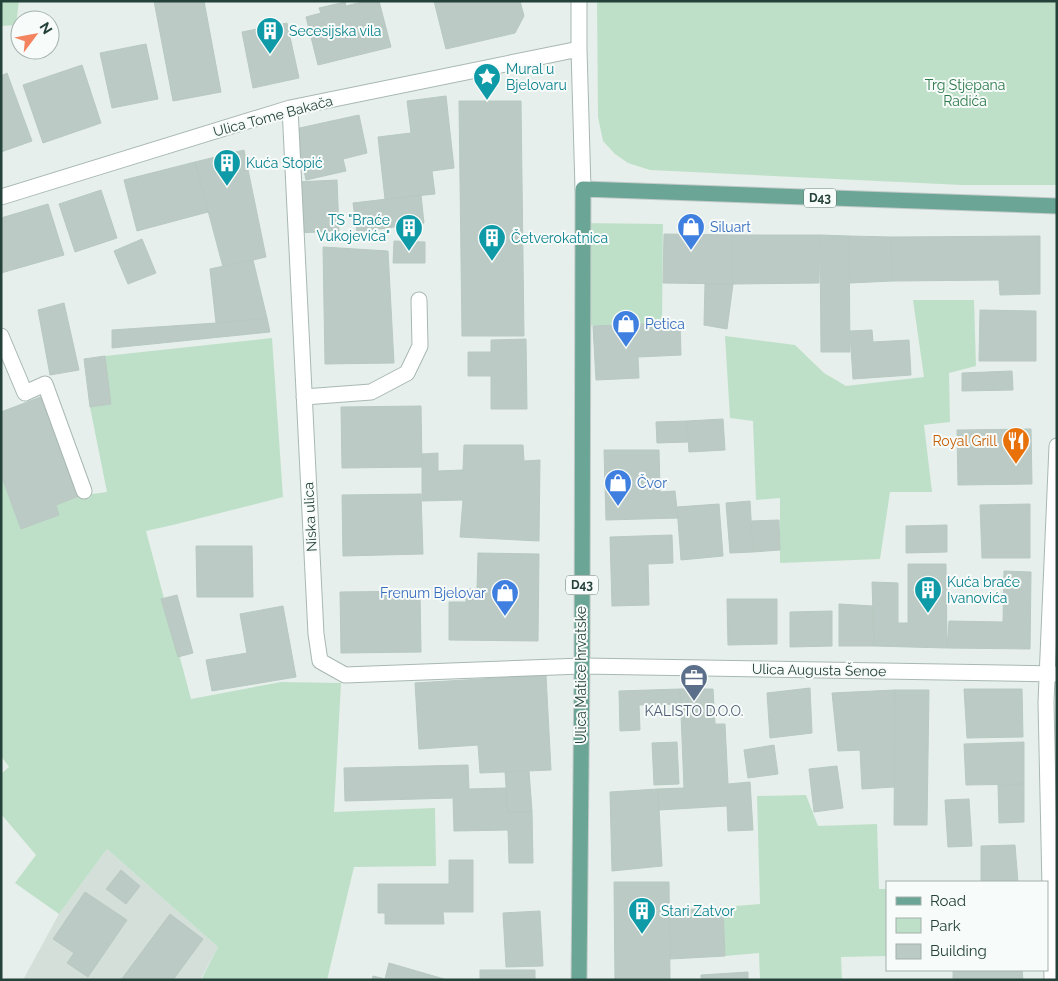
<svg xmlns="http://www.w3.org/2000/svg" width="1058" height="981" font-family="Raleway,sans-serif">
  <rect width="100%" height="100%" fill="#e6efeb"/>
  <path fill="#d4dfda" d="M107 849 218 947 200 980H23L59 914Z"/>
  <path fill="#bfe0c8" d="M1 1H19L16 25 1 26Z
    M597 1H1057V185H962L650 170 628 163 615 154 603 141 598 117Z
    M582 223 663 224 662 323 583 326Z
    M913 300H974L976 366 949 373 950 422 924 425 932 492H890L880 559 780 563V498L756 500 753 421 730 418 725 336 795 345 824 373 846 386 924 377Z
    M272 338 283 497 177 524 146 531 191 699 281 682 341 683 334 812 435 808 436 866 354 867 327 980H204L202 978 218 947 107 849 59 914 15 883 36 855 1 814V774L9 767 1 756V475L21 529 59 515 56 505 85 495 107 492 90 407 111 404 105 356Z
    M806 795 818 826 877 824 879 889H887V956L841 957 842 980H760L759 953 725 956 723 907 760 904 757 796Z"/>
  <path fill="#bbcac4" stroke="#b8c9c2" d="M154 1H204L221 92 173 101Z
    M366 1H379L391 47 318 65 306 17 321 13 319 8 345 2 346 6Z
    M434 1H520L524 16 515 33 446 49Z
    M287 23 299 78 253 88 242 32Z
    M146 44 158 99 112 108 100 53Z
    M82 65 101 123 43 143 23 85Z
    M7 73 32 141 1 152V76Z
    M446 96 454 168 432 171 435 194 385 199 378 137 411 133 407 101Z
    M459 101H521L524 336H462Z
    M359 115 367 153 343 159 346 171 306 180 295 129Z
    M244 150 266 257 223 267 195 162Z
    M195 162 208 212 137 231 124 180Z
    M337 180 339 231 297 233 295 182Z
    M101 190 117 238 75 252 59 204Z
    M421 195 424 223 357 232 353 203Z
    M48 204 64 255 1 273V218Z
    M664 234 733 235V284L663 283Z
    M733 235H820L819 283 733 284Z
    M820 235 849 236 850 352H821Z
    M849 236 891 237 892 281 850 283Z
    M1040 236V294L1000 295 999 280 892 281 891 237Z
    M142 239 156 273 128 284 114 251Z
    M394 241 425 242V263H393Z
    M323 247 388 251 394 363 325 364Z
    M253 260 267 318 216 323 210 269Z
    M705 284H733L727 329 704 325Z
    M64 303 79 370 50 375 38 310Z
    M980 310 1036 311V361H979Z
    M267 318 270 332 112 348V330L216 323Z
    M662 323H680L681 355 638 357 639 378 596 380 593 326Z
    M872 330 873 342 909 340 911 375 853 379 850 331Z
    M526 339 527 409H491V376H468V352H491V340Z
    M105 356 111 404 90 407 84 359Z
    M1012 371 1013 390 962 391V373Z
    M43 396 80 496 56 505 59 515 21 529 1 475V412Z
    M421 406 422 467 342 468 341 407Z
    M723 419 725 450 689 452 687 421Z
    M687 421 688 442 657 443 656 422Z
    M1031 429 1032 484 958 485 957 430Z
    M464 445H523L524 461 540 460 539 541 460 537 463 500 422 501V454L438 453V471L463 470Z
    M604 450H659L660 492 675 491 678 518 606 520Z
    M421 494 423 554 343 556 342 495Z
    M750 501 753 552 730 553 726 503Z
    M719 504 723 556 681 560 677 507Z
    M1030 504V558H982L980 505Z
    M779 520 780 550 753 552 752 521Z
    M947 525V552L906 553V526Z
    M672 535 673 563 648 564 649 605 612 606 610 537Z
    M196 546H252L253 597H197Z
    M478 553 539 554 538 641 449 640V602H466V589H477Z
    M908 564H946L947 648 874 646 872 582 898 583V623H908Z
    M1004 571 1031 572 1030 649 947 648 949 621 1003 622Z
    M420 591 421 652 341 653 340 592Z
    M177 595 193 653 178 657 161 599Z
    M727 599H777V644L728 645Z
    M839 604 873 606 874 646H839Z
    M283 606 296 677 212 691 206 660 247 653 240 614Z
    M832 611V646L790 647V612Z
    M546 675 551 770 480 773 478 745 419 749 415 683Z
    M810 688 812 733 770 738 767 693Z
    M680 689H713L715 724H725L728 784 750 782 753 830 728 831 727 806 659 810 658 789 684 788Z
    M680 689 681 704 639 705 640 730 620 731 619 691Z
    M964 689H1022L1023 737 967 738Z
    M895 690H929L927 825H894Z
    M895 690 894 787 862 789 860 750 838 751 832 693Z
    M677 742 679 784 654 785 652 743Z
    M1024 742V784L966 785 964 744Z
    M774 745 778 774 748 778 744 750Z
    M468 765 469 789 506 788 508 813 532 811 533 863H509L508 830 454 831 453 798 345 801 344 768Z
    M837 766 843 808 814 812 809 769Z
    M529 771 532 811 508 813 505 772Z
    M1024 784V822L999 823 998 785Z
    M658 789 662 866 612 871 610 792Z
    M969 799 972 846 948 847 945 800Z
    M1015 845 1018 882H981V846Z
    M449 860H473V912H443L444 924H385V913H378V884H449Z
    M121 870 140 886 126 904 106 889Z
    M614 882H669L670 980H615Z
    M85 892 127 920 88 977 67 963 74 953 53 939Z
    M723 907 725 956 670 959V911Z
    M540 911 543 966 506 967 503 913Z
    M170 914 203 939 173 980H121Z
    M389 963 444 979 372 980 373 976 385 979Z
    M480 970H535V980H480Z
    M953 970H1022L1023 980H953Z
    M748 972V980H701V975Z"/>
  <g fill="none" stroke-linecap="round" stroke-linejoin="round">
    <defs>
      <path id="minor" d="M579 1V49L583 189
        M290 108 316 634 320 661 345 675 582 666 1057 674
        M1 197 290 108 579 49
        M1 336 25 393 45 384 84 491
        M304 397 371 392 407 373 420 346 419 300
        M1052 980 1046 702 1057 446"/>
      <path id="major" d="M579 980 582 666 583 189 1057 206"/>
    </defs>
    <use href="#minor" stroke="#a8b8b2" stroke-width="17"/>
    <use href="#major" stroke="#c2cac8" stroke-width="17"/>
    <use href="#minor" stroke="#fff" stroke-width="15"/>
    <use href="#major" stroke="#6aa596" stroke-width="15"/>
  </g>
  <defs>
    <symbol id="building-pin" viewBox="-11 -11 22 30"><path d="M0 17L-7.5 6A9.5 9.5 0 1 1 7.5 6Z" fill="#0f9aa8" stroke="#f7fbf9"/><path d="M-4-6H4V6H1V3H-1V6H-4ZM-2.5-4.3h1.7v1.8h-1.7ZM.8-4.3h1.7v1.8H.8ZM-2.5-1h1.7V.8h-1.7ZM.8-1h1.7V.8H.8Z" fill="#fff"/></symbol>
    <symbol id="sight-pin" viewBox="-11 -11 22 30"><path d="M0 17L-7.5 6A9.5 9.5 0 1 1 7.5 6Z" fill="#0f9aa8" stroke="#f7fbf9"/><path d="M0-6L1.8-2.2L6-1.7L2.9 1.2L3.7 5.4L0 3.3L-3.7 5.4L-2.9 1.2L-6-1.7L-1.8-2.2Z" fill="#fff"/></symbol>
    <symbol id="shop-pin" viewBox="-11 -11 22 30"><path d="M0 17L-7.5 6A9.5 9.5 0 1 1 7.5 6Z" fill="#3f7fe0" stroke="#f7fbf9"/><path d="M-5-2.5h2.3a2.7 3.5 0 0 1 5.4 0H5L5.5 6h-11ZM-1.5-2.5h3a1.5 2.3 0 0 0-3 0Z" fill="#fff"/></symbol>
    <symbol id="restaurant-pin" viewBox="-11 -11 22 30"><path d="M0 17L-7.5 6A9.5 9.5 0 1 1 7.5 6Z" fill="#e8710a" stroke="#f7fbf9"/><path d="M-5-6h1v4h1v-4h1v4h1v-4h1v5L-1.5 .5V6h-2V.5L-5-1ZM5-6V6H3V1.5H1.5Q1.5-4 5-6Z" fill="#fff"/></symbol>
    <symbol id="office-pin" viewBox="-11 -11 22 30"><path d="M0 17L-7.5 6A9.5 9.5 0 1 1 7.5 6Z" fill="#5c6f8a" stroke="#f7fbf9"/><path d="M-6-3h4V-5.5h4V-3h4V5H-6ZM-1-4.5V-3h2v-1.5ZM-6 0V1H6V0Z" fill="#fff"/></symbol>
  </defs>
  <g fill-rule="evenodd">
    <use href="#building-pin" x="254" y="15" width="32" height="43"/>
    <use href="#sight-pin" x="471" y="61" width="32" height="43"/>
    <use href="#building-pin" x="211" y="147" width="32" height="43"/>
    <use href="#shop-pin" x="675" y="211" width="32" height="43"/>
    <use href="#building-pin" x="393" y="212" width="32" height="43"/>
    <use href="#building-pin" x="476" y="222" width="32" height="43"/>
    <use href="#shop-pin" x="610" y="308" width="32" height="43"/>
    <use href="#restaurant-pin" x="1000" y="425" width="32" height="43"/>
    <use href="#shop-pin" x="602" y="467" width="32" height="43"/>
    <use href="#building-pin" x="912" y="574" width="32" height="43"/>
    <use href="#shop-pin" x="489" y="577" width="32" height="43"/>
    <use href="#office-pin" x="678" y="662" width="32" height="43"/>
    <use href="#building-pin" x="626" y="895" width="32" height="43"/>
  </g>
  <g text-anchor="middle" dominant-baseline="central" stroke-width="4" stroke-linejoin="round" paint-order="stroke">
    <g fill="#f7fbf9" stroke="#637a73" stroke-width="1">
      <rect x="804" y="188.5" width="32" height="19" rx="4"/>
      <rect x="566" y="575.5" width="32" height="19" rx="4"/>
    </g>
    <g font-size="12" font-weight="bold" fill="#24423a">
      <text x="820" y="198">D43</text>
      <text x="582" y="585">D43</text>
    </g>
    <g font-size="14" fill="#0d838f" stroke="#f7fbf9" text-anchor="start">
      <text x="289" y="31">Secesijska vila</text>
      <text x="506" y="69">Mural u<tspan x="506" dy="16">Bjelovaru</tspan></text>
      <text x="246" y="163">Kuća Stopić</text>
      <text x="390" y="220" text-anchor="end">TS "Braće<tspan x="390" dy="16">Vukojevića"</tspan></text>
      <text x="511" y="238">Četverokatnica</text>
      <text x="947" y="582">Kuća braće<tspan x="947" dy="16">Ivanovića</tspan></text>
      <text x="661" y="911">Stari Zatvor</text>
    </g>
    <g font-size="14" fill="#2d7a4b" stroke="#f7fbf9">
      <text x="965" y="85">Trg Stjepana<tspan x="965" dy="16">Radića</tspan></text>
    </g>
    <g font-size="14" fill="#24423a" stroke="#f7fbf9">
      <text transform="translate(273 116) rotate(-15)">Ulica Tome Bakača</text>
      <text transform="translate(310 517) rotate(-93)">Niska ulica</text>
      <text transform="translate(819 670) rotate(1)">Ulica Augusta Šenoe</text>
      <text transform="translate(581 675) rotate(-90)">Ulica Matice hrvatske</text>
    </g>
    <g font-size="14" fill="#366cbe" stroke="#f7fbf9" text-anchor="start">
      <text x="710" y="227">Siluart</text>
      <text x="645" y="324">Petica</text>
      <text x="637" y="483">Čvor</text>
      <text x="486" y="593" text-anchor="end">Frenum Bjelovar</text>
    </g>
    <g font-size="14" fill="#c56008" stroke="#f7fbf9" text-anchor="end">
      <text x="997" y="441">Royal Grill</text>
    </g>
    <g font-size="14" fill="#4e5e75" stroke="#f7fbf9">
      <text x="694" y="711">KALISTO D.O.O.</text>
    </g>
  </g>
  <rect width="1058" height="981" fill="none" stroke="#24423a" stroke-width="5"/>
  <rect x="886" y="881" width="162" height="90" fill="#f7fbf9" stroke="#a3b1ad"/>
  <rect x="896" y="897" width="25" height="8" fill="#6aa596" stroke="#a3b1ad"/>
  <text x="930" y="906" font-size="15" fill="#24423a">Road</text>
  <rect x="896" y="918" width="25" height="15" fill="#bfe0c8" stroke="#a3b1ad"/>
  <text x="930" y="931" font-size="15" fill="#24423a">Park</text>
  <rect x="896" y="944" width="25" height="15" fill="#bbcac4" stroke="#a3b1ad"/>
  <text x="930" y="956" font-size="15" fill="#24423a">Building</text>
  <g transform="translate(35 35) rotate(58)"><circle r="24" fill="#f7fbf9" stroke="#a3b1ad"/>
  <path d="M0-4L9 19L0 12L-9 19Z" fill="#f4845f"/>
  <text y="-8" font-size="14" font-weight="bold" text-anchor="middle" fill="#24423a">N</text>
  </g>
</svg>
